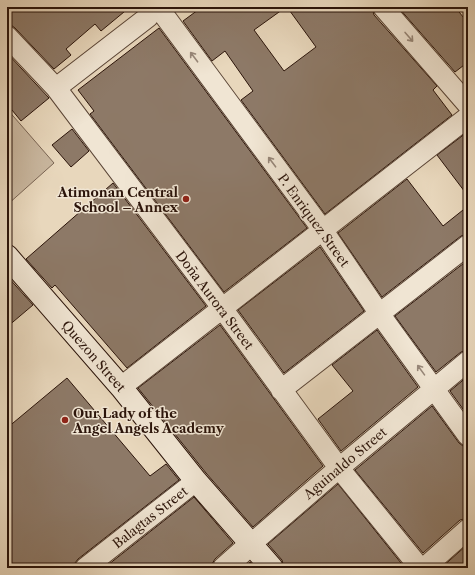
<svg xmlns="http://www.w3.org/2000/svg" width="475" height="575" font-family="'Libre Caslon Text',serif">
  <rect width="100%" height="100%" fill="#e8d7bc"/>
  <filter id="stains"><feTurbulence type="fractalNoise" baseFrequency=".005" numOctaves="4"/><feColorMatrix values="0 0 0 0 .2 0 0 0 0 .09 0 0 0 0 .02 0 0 0 .5 -.17"/></filter>
  <radialGradient id="worn" r=".72"><stop offset=".6" stop-color="#630" stop-opacity="0"/><stop offset="1" stop-color="#630" stop-opacity=".3"/></radialGradient>
  <path fill="#c8b69e" stroke="#7a6554" d="M7 109 54 163 7 205Z"/>
  <path fill="#8d7967" stroke="#2b140a" d="M7 7H130L101 31 95 24 66 49 71 55 54 69 15 28 11 25H7Z
    M202 7H286L254 30 284 71 316 47 287 7H372L374 15 437 86 433 90 452 115 325 214 241 100 253 91 225 51 212 61 183 21Z
    M398 7H455L468 23V62L455 72Z
    M159 28 307 228 224 292 90 114 94 111 78 90Z
    M7 53 49 98 21 121 7 104Z
    M72 129 89 151 71 167 52 145Z
    M466 133 468 136V196L437 155Z
    M407 179 443 226 468 206V234L461 236 382 297 338 233Z
    M113 183 206 306 127 368 55 285 52 288 26 259Z
    M320 247 364 311 284 373 238 310Z
    M468 260V350L461 352 436 372 395 316Z
    M7 276 33 305 7 327Z
    M220 325 323 466 253 527 206 473 138 388Z
    M377 330 418 387 341 451 318 419 353 391 332 365Z
    M468 376V416L450 391Z
    M67 378 150 476 166 464 179 480 78 559 75 563 74 568H7V428Z
    M432 406 459 443 463 446 468 447V518L460 520 423 553 355 470Z
    M338 484 405 568H284L282 560 268 544Z
    M194 497 233 543 215 559 212 564V568H104Z
    M468 544V568H441Z
    M250 562 255 568H243Z"/>
  <g fill="none" stroke-linecap="round" stroke-linejoin="round">
    <defs>
      <path id="minor" d="M158 7 322 229 379 313 468 436
        M383 7 468 105
        M7 36 56 88 222 308 339 468 420 568
        M56 88 148 17 154 7
        M121 387 468 117
        M281 390 468 245
        M251 544 339 468 468 361
        M85 568 196 481
        M424 568 468 529"/>
      <path id="tertiary" d="M224 568 251 544"/>
      <path id="secondary" d="M7 256 121 387 196 481 272 568"/>
    </defs>
    <use href="#minor" stroke="#5a4536" stroke-width="22"/>
    <use href="#tertiary" stroke="#5a4536" stroke-width="24"/>
    <use href="#secondary" stroke="#2b140a" stroke-width="24"/>
    <use href="#minor" stroke="#f0e5d3" stroke-width="20"/>
    <use href="#tertiary" stroke="#f0e5d3" stroke-width="22"/>
    <use href="#secondary" stroke="#f0e5d3" stroke-width="22"/>
  </g>
  <defs><path id="oneway-shaft" d="M-6 0H5M1.5-3L5.5 0L1.5 3" fill="none" stroke-width="1.6" stroke-linecap="round" stroke-linejoin="round"/></defs>
  <g stroke="#978779">
    <use href="#oneway-shaft" transform="translate(409 37) rotate(49)"/>
    <use href="#oneway-shaft" transform="translate(194 57) rotate(-127)"/>
    <use href="#oneway-shaft" transform="translate(272 162) rotate(-127)"/>
    <use href="#oneway-shaft" transform="translate(421 370) rotate(-126)"/>
  </g>
  <g fill="#8f2418" stroke="#f0e5d3" stroke-width="1.5">
    <circle cx="186" cy="199" r="4"/>
    <circle cx="65" cy="420" r="4"/>
  </g>
  <g text-anchor="middle" dominant-baseline="central" stroke-width="3" stroke-linejoin="round" paint-order="stroke">
    <g font-size="13" font-weight="bold" fill="#2b140a" stroke="#f0e5d3" text-anchor="end">
      <text x="178" y="192">Atimonan Central<tspan x="178" dy="15">School – Annex</tspan></text>
      <text x="73" y="413" text-anchor="start">Our Lady of the<tspan x="73" dy="15">Angel Angels Academy</tspan></text>
    </g>
    <g font-size="13" fill="#2b140a" stroke="#f0e5d3">
      <text transform="translate(314 220) rotate(54)">P. Enriquez Street</text>
      <text transform="translate(215 300) rotate(53)">Doña Aurora Street</text>
      <text transform="translate(94 356) rotate(49)">Quezon Street</text>
      <text transform="translate(345 463) rotate(-40)">Aguinaldo Street</text>
      <text transform="translate(150 517) rotate(-38)">Balagtas Street</text>
    </g>
  </g>
  <rect width="475" height="575" fill="none" stroke="#e8d7bc" stroke-width="24"/>
  <rect x="8" y="8" width="459" height="559" fill="none" stroke="#2b140a" stroke-width="2"/>
  <rect x="12" y="12" width="451" height="551" fill="none" stroke="#2b140a"/>
  <rect width="100%" height="100%" filter="url(#stains)"/>
  <rect width="100%" height="100%" fill="url(#worn)"/>
</svg>
